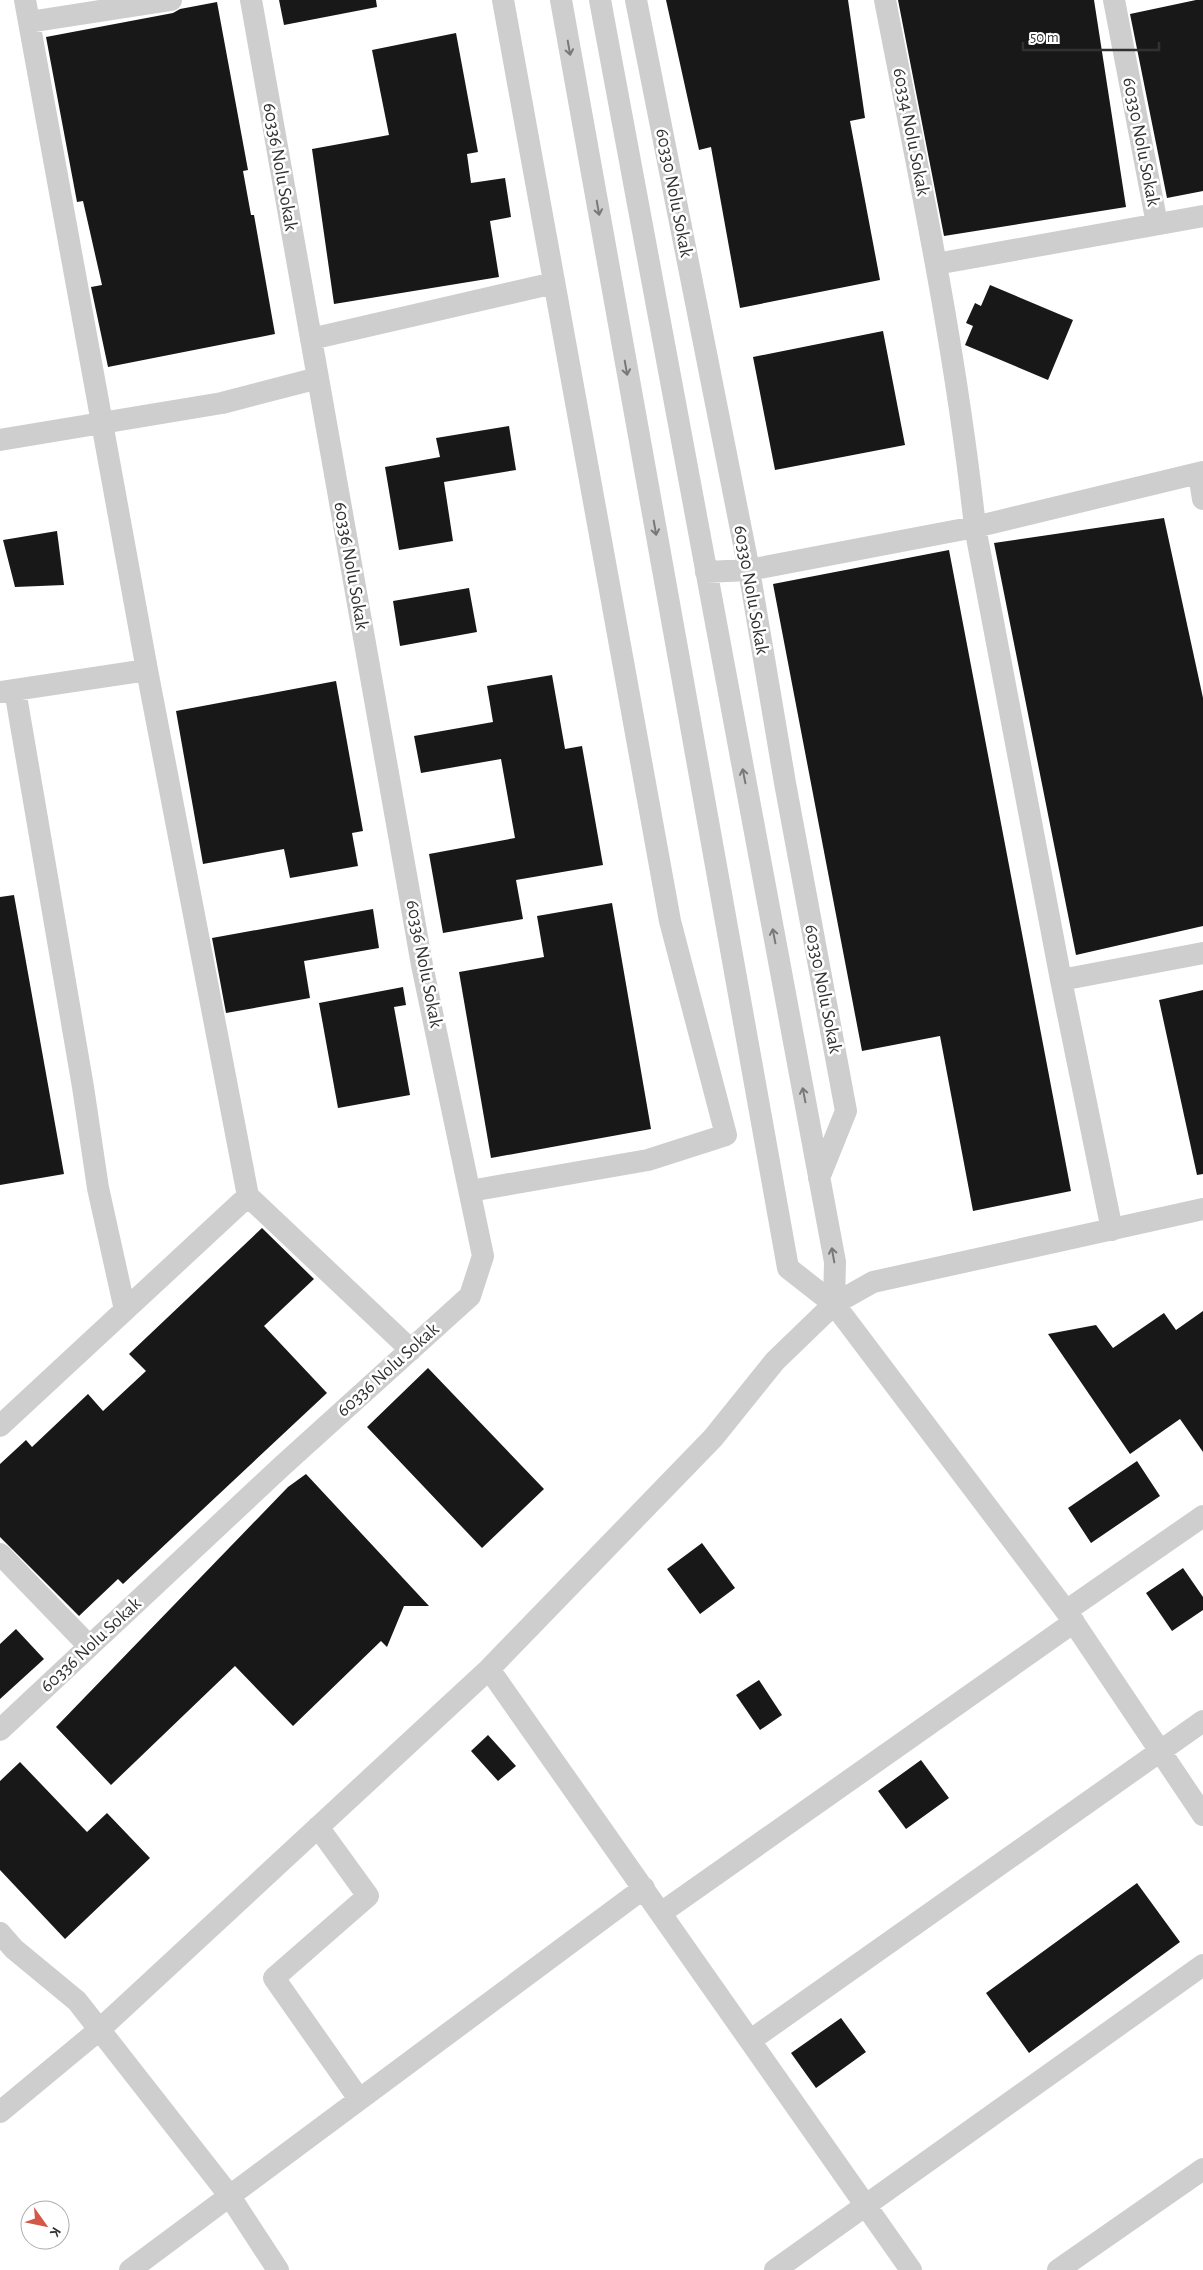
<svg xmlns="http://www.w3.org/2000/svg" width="1203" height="2270" font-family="'Alegreya Sans',sans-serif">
  <rect width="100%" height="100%" fill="#fff"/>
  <path fill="#181818" d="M279 0H376L377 7 284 25Z
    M666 0H848L865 118 850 121 880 280 740 308 711 147 699 150Z
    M898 0H1094L1126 207 944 236Z
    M1196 0H1203V191L1167 198 1130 14Z
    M217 2 248 170 243 171 251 215H254L275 334 108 367 91 287 102 285 83 201 77 202 46 37 173 13 180 9Z
    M456 33 478 152 467 154 471 183 505 178 511 217 490 221 499 277 334 304 312 149 389 135 372 50Z
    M990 285 1073 320 1048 380 965 345 973 326 966 323 975 303 981 306Z
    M883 331 905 445 775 470 753 357Z
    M509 426 516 470 444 482 453 541 399 550 385 467 440 457 436 438Z
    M1164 518 1203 698V926L1076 955 994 543Z
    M57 531 64 585 15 587 3 540Z
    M949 550 1071 1191 973 1211 940 1036 862 1051 773 584Z
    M469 588 477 632 400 646 393 601Z
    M552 675 565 749 582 746 603 865 516 880 523 919 443 933 429 854 515 838 501 759 421 773 414 736 493 722 487 686Z
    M336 681 363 831 352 833 358 866 290 878 284 849 203 864 176 711Z
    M14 895 64 1174 0 1185V897Z
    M612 903 651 1129 491 1158 459 972 544 957 537 916Z
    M373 909 379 948 304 961 310 998 226 1013 212 938Z
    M403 987 406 1005 394 1007 410 1095 338 1108 319 1003Z
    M1203 990V1174L1197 1175 1159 1000Z
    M262 1228 314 1279 264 1326 327 1393 123 1584 118 1579 79 1616 0 1537V1464L26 1440 32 1447 88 1394 103 1411 146 1371 129 1354Z
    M1203 1311V1452L1180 1419 1130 1454 1048 1334 1096 1325 1113 1348 1164 1313 1176 1330Z
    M428 1368 544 1489 482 1548 367 1427Z
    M1137 1461 1160 1496 1091 1543 1068 1508Z
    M306 1474 429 1606H404L387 1647 381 1641 293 1726 235 1666 111 1785 56 1727 288 1487Z
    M702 1543 735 1588 700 1614 667 1569Z
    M1183 1568 1203 1597V1610L1172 1631 1146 1593Z
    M16 1629 44 1659 0 1699V1644Z
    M759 1680 782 1715 760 1730 736 1695Z
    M488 1735 516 1766 498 1781 471 1751Z
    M921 1760 949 1798 906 1829 878 1791Z
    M20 1762 87 1832 107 1813 150 1858 65 1939 0 1870V1781Z
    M1137 1883 1180 1942 1029 2053 986 1993Z
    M841 2018 866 2052 816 2088 791 2053Z"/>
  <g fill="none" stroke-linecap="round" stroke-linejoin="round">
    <path stroke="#cecece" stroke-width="22" d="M25 0 147 670 248 1196 411 1350
      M561 0 788 1268 834 1304 1066 1611 1203 1815
      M600 0 835 1262 834 1304
      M636 0 749 570 785 783 846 1111 819 1178
      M885 0C919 175 956 349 975 527L1061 980 1112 1230
      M1114 0 1157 224
      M29 22 171 0
      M936 264 1203 216
      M311 339 554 283
      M0 440 222 403 318 378
      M1199 474 1203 499
      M706 572 749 570 975 527 1203 472
      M15 690 83 1087 98 1188 125 1310
      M0 692 147 670
      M1061 980 1203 953
      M470 1191 648 1160 726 1135 670 921 503 0
      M0 1426 248 1196
      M0 1554 89 1646
      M1066 1611 1203 1516
      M489 1669 911 2270
      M0 1730 281 1467 470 1296 483 1256 422 965 251 0
      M318 1827 368 1896 274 1978 359 2099
      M661 1913 1074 1622
      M0 1933 14 1949 77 2001 229 2195 278 2270
      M751 2040 1203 1721
      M0 2112 99 2030 489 1669 713 1438 775 1361 834 1304 873 1282 1203 1209
      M130 2270 644 1888
      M775 2270 1203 1965
      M1058 2270 1203 2169"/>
  </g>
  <defs><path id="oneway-shaft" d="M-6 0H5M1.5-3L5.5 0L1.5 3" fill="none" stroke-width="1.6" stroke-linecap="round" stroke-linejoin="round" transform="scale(1.25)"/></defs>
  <g stroke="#787878">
    <use href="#oneway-shaft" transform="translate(569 48) rotate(80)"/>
    <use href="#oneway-shaft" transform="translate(598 208) rotate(80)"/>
    <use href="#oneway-shaft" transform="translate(626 368) rotate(80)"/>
    <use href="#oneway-shaft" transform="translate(655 528) rotate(80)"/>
    <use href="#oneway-shaft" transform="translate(744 776) rotate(-101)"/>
    <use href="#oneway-shaft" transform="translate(774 936) rotate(-101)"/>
    <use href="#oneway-shaft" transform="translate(804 1095) rotate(-101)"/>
    <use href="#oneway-shaft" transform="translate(833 1255) rotate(-100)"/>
  </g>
  <g text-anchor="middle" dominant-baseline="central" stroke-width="5" stroke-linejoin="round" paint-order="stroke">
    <g font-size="19" fill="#313131" stroke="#fff">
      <text transform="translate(911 132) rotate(79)">60334 Nolu Sokak</text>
      <text transform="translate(1141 142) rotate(79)">60330 Nolu Sokak</text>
      <text transform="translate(280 167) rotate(80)">60336 Nolu Sokak</text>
      <text transform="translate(674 193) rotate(79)">60330 Nolu Sokak</text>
      <text transform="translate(351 566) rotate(80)">60336 Nolu Sokak</text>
      <text transform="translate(751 590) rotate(80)">60330 Nolu Sokak</text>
      <text transform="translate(424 964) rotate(79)">60336 Nolu Sokak</text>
      <text transform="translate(823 989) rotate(79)">60330 Nolu Sokak</text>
      <text transform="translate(388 1370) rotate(-42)">60336 Nolu Sokak</text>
      <text transform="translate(91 1645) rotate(-43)">60336 Nolu Sokak</text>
    </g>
  </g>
  <g transform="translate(45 2225) rotate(123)"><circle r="24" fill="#ffffff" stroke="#adadad"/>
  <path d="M0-4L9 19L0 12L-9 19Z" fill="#d55746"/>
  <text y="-8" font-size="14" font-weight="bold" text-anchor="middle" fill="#313131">K</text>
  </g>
  <path d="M1023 42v8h136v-8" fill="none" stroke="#313131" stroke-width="2.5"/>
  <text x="1030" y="42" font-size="15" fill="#313131" stroke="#ffffff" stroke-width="4" paint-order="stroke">50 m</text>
</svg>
